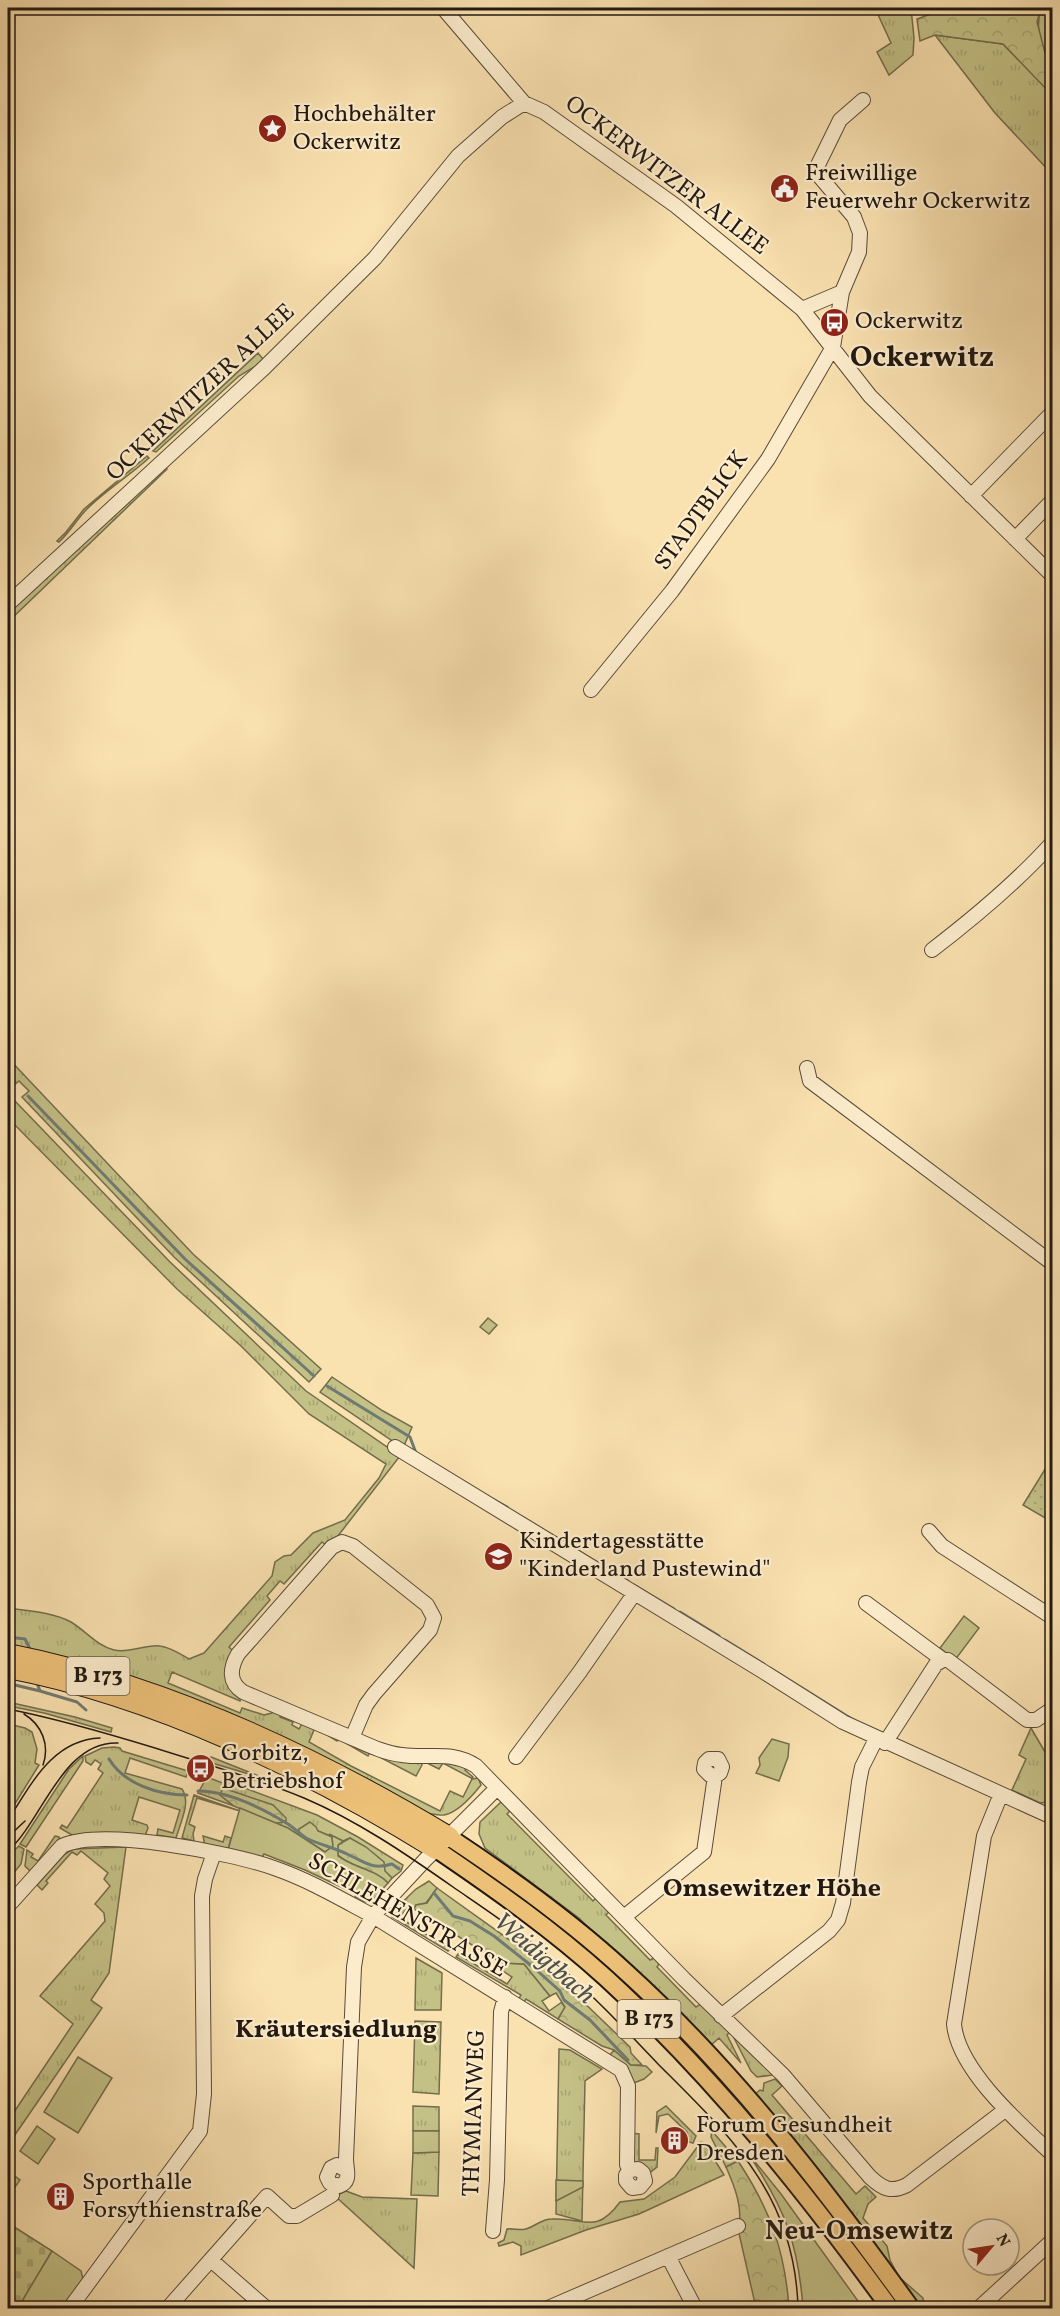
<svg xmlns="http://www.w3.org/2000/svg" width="1060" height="2316" font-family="Vollkorn,serif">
  <defs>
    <pattern id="grass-tufts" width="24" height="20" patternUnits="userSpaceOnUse" patternTransform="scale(1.5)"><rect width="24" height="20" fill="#c4c187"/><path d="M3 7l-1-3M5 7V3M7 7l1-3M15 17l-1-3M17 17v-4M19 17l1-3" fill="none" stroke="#a8a574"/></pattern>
    <pattern id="forest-crowns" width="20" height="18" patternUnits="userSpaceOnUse" patternTransform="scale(1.5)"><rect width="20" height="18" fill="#c4c187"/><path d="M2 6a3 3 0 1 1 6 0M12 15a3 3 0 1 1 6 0" fill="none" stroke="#a8a574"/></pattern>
    <pattern id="cemetery-stones" width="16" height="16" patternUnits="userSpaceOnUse" patternTransform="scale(1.5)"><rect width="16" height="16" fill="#c4c187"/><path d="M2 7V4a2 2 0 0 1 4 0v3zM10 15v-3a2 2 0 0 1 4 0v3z" fill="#a8a574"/></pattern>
    <pattern id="garden-dots" width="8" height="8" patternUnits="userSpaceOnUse" patternTransform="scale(1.5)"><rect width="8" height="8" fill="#c4c187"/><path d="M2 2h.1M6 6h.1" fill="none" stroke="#a8a574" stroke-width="1.8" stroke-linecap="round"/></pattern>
  </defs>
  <rect width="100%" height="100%" fill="#fae1b0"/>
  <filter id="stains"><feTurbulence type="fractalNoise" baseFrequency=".00333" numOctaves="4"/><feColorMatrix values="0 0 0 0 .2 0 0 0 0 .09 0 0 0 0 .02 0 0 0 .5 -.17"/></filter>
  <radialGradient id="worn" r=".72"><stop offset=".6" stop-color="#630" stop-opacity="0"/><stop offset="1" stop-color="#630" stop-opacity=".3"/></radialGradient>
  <path fill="url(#grass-tufts)" stroke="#736d4c" stroke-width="1.5" d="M875 8H911L914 38 913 55 889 75 877 52 891 43Z
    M1041 8H1052V64C1040 46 1035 29 1041 8Z
    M935 35 1003 44 1050 92 1052 95V174L995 113Z
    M258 353 263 359 261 363 239 376 156 452 153 451Z
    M147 456 149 458C129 476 106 490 87 509 77 519 70 532 59 542L57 541 66 532 84 509Z
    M161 467 167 469 8 622V611L12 606Z
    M8 1058 193 1254 321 1369 309 1382 174 1257 22 1097 29 1091 19 1081 12 1087 8 1082Z
    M14 1100 170 1262 306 1391 400 1456 334 1541 327 1546 322 1542 284 1584 280 1581 267 1596 270 1600 229 1647 234 1652 242 1696 240 1701 172 1672 168 1683 240 1713 242 1708 264 1715 272 1713 273 1710 281 1713 280 1717 293 1722 292 1725 299 1729 303 1722 313 1727 314 1730 309 1742 351 1766 440 1811 450 1791 463 1797 472 1779 478 1778 481 1785C473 1795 457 1813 444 1815 435 1816 429 1812 420 1813L8 1649V1608C28 1611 53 1612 71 1622 86 1631 96 1645 114 1650 129 1654 145 1644 160 1646 170 1647 180 1654 189 1659L204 1653 272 1576 275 1562 284 1556 291 1555 313 1533 345 1520 379 1478 386 1464 309 1414 241 1346 177 1289 8 1118V1106Z
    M488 1318 497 1325 489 1334 480 1327Z
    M332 1377 383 1411 412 1427 403 1448 320 1392Z
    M8 1702 75 1717 112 1728 111 1732 44 1713 8 1706Z
    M8 1724 25 1728 32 1732 37 1749 35 1763 39 1765 8 1815Z
    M1031 1728 1052 1764V1796L1048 1802 1040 1803 1012 1790 1026 1759 1019 1755Z
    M324 1733 420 1760 422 1765 416 1776 370 1752 368 1756 339 1739 337 1741Z
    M114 1747 120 1748 122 1751 188 1771 186 1777 130 1758 125 1773 182 1789C191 1802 181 1821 176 1838L157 1835 158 1829 173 1833 180 1810 139 1797 132 1820 147 1825 148 1828 145 1836 72 1835 60 1828 62 1825 67 1828 103 1773 98 1769 101 1764 95 1760 91 1765 86 1762 85 1756 102 1748Z
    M83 1756V1761L26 1847 20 1844 69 1769Z
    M211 1757 269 1780 212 1763 207 1759Z
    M430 1760 468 1765 465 1770 473 1777 471 1778 443 1763 439 1769 429 1764Z
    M207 1777 225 1784 226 1781 317 1815 358 1837 403 1865 401 1871 392 1878 350 1838 343 1841 318 1831 299 1829V1835L276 1823 281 1822 273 1805 223 1789 220 1795 234 1806 198 1793Z
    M194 1795 240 1811 197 1798 189 1824 195 1827 193 1834 194 1841 182 1838Z
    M501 1802 511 1810 507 1814 593 1901 598 1896 611 1910 606 1915 650 1960 654 1958 659 1964 657 1967 696 2007 702 2003 731 2031 727 2035 741 2063 719 2038 710 2046 754 2095 760 2090 763 2091 764 2083 775 2079 782 2086 772 2095 856 2194 865 2186 876 2197 868 2204 863 2218 887 2246 890 2260 899 2277 923 2298 924 2308H919L618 1957 579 1918 485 1848 479 1834 480 1822Z
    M55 1836 59 1837 60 1840 30 1871 25 1866 27 1850 33 1854 31 1857 38 1861Z
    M203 1836 223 1842 225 1836 231 1838 228 1850 205 1846Z
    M19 1846 24 1849 21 1864 8 1880V1856Z
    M126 1847 109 1973 91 2000 102 2008 8 2145V2121L73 2024 40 1996 105 1921 104 1913 95 1904 110 1886 104 1879 108 1873 81 1851 77 1855 72 1852 46 1881 48 1883 42 1890 37 1885 64 1855 73 1849Z
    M472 1863 607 1962 670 2022 767 2130 835 2217 813 2196 737 2104 471 1866Z
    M429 1881 437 1888 426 1903 416 1905 414 1909 408 1906 400 1918 450 1949 448 1951 392 1917V1912L416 1889Z
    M458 1954 507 1984 512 1977 498 1968 501 1963 524 1964 550 1996 542 2001 549 2011 562 2002 565 2008 558 2019 526 1999 523 2003 518 2000 521 1995 456 1957Z
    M416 1958 442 1973 441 2010H415Z
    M415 2021 441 2022 439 2094 413 2092Z
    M735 2034 773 2075 757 2077 751 2071 733 2036Z
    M559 2049 570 2050 602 2069 585 2081 582 2221 556 2214Z
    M614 2050 631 2065 646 2066 652 2072 644 2079 631 2084 609 2056Z
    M413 2106 439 2107V2131H413Z
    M666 2106 696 2136 693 2143 689 2142 687 2132 668 2114 659 2116 656 2133 657 2112Z
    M712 2131 738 2161 726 2167 711 2137Z
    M631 2133 639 2134V2160H655L656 2148H658L657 2167 648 2174 633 2165Z
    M701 2142 704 2143 724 2175 639 2214 586 2230 521 2255V2246L513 2242 499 2246 498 2243 504 2240 507 2229C514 2228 520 2231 526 2229 536 2226 541 2219 552 2219 584 2217 595 2236 620 2202L644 2199 675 2177Z
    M439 2152 438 2196 411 2195 413 2153Z
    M346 2191 362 2197 417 2199 414 2268 335 2196Z"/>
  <path fill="url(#forest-crowns)" stroke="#736d4c" stroke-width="1.5" d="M947 8H1041L1037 22 1045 53 1052 64V95L1003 44 935 35 920 41 917 19Z
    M223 1788 273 1805 286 1818V1822L276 1823 263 1819 234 1806 220 1795Z
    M310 1822 316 1827 318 1831 332 1837 333 1846 325 1852 299 1835V1829Z
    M350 1838 366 1847 384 1862 385 1871 392 1878 388 1883C375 1869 353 1868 338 1855V1845Z
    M437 1888 546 1966 630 2047 631 2053 642 2065H631L614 2050 602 2046 558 2019 565 2007 556 1993 550 1996 524 1964 501 1963 414 1909 416 1905 427 1903Z
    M738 2161C770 2209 785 2251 789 2308H756L738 2229C744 2209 734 2185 726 2167Z"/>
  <path fill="url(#cemetery-stones)" stroke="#736d4c" stroke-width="1.5" d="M8 2223 52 2251 18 2308H8Z"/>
  <path fill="#c4c187" stroke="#736d4c" stroke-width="1.5" d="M964 1616 979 1628 955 1660 940 1648Z
    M772 1739 789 1744 788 1757 779 1781 756 1773 760 1765 759 1758Z
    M240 1808 288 1828 325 1852 333 1846 332 1837 329 1834 343 1841 338 1845V1856C353 1868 375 1869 388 1883L372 1901 364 1902 355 1897 356 1894 305 1870 264 1854 261 1859 228 1850Z
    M78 2057 112 2078 78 2133 44 2112Z
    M37 2126 55 2139 38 2164 20 2151Z
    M413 2131H439V2152L413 2153Z
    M748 2153 781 2194 863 2308H803C798 2242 785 2209 748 2153Z
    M8 2171 20 2180 8 2197Z
    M556 2180 583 2181V2187L556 2201Z
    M52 2251 81 2271 83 2279 61 2308H18Z"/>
  <path fill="url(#garden-dots)" stroke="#736d4c" stroke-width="1.5" d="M1052 1458V1522L1023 1505Z"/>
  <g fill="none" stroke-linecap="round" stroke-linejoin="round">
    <path stroke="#6f7a73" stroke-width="3" d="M8 1073 15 1082
      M28 1096 185 1259 314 1376
      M327 1386 410 1437 416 1453
      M494 1500 507 1507
      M522 1517 628 1581
      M634 1585 674 1609
      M680 1612 719 1636
      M8 1637 25 1639 31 1651
      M725 1640 764 1664
      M770 1668 855 1721
      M37 1683 40 1691 77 1702 86 1710
      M15 1685 40 1691
      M109 1759C124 1784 158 1795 187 1795
      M198 1791C228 1791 262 1808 288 1824 294 1828 300 1834 306 1838 320 1845 336 1848 349 1855 367 1863 372 1870 392 1864L399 1869
      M434 1893 453 1916 470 1921 494 1936 533 1967 560 1991 564 2000 590 2020 628 2060"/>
    <defs>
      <path id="minor" d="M443 8 524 103
        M802 309 842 292
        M971 496 1052 413
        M1015 539 1052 501
        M8 604 264 368 375 258 458 156 502 117 524 103 544 112 676 206 802 309 870 396 1052 575
        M591 690 672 591 768 459 833 347 842 292 859 252 860 233 854 217 815 171 840 120 863 100
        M932 950C975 917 1016 883 1052 843
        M807 1068 810 1081 1052 1263
        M395 1447 764 1672 843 1722 1052 1817
        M929 1531 942 1546 1052 1617
        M342 1542 353 1546 427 1605 434 1618 430 1630 374 1694 366 1705 352 1738 243 1692C228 1682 230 1668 238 1654L332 1547Z
        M866 1603 943 1660
        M352 1738C368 1745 384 1753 402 1755 430 1759 451 1750 476 1766L684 1979 783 2075 870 2177C883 2189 891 2193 907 2185L1005 2110
        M885 1743 936 1664 943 1660H948L1027 1720H1036L1052 1709
        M516 1757 579 1673 634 1594
        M1001 1794 984 1836 954 2024C958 2070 1020 2124 1052 2154
        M8 1906 62 1846C101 1827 232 1853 274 1868 309 1880 341 1899 373 1916L621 2070 628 2086 627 2165 630 2170 626 2175V2181L632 2188 640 2187 645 2181 643 2173 638 2169 630 2170
        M624 1917 704 1852 715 1776 720 1773 722 1767 718 1759H709L705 1763 704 1769 710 1775 715 1776
        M721 2016 829 1931 838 1920 843 1903 859 1782 862 1767 876 1739
        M346 2170 337 2165 331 2168 327 2177 330 2183 339 2186C352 2181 346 2170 346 2159L354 1967 358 1942 373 1916 426 1859 497 1788
        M493 2231 497 2180 501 2012 505 1997
        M668 2256 695 2308
        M211 2260 266 2308
        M70 2308 200 2131 204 2094 202 1896 205 1879 214 1853
        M168 2308 267 2196 289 2216H297L332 2195
        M548 2308 738 2226
        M979 2308 1052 2241"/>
      <path id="major" d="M449 1837C511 1878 571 1921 626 1972 735 2071 826 2190 911 2308
        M436 1849C495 1889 553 1930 606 1978 713 2076 805 2191 890 2308"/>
      <path id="highway" d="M8 1654C164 1685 313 1755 449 1837
        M8 1668C155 1696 309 1770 436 1849"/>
    </defs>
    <use href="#minor" stroke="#584b39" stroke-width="16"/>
    <use href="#major" stroke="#221911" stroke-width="20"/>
    <use href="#highway" stroke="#221911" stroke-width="22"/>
    <use href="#minor" stroke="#fceccc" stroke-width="14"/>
    <use href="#major" stroke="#edc078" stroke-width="16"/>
    <use href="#highway" stroke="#edc078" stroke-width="20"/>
    <path stroke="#221911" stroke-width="1.5" d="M8 1709C58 1719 106 1733 155 1748 205 1764 256 1778 304 1798 358 1821 406 1854 453 1887 485 1909 517 1930 547 1955 587 1989 623 2027 659 2065 733 2139 795 2196 798 2308
      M24 1714C42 1725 50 1745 43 1765
      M8 1820C31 1785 52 1740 100 1738
      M8 1837 25 1821
      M8 1851C43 1820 62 1741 118 1743"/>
  </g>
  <defs>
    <symbol id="sight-disc" viewBox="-11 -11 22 22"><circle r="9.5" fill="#8f2418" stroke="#fceccc"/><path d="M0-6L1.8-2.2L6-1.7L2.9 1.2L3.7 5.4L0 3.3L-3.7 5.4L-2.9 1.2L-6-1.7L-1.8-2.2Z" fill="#fff"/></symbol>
    <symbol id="civic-disc" viewBox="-11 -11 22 22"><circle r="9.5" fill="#8f2418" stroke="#fceccc"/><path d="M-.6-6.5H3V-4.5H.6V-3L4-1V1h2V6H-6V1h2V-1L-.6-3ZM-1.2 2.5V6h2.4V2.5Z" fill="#fff"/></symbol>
    <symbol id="bus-disc" viewBox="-11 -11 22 22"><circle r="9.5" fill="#8f2418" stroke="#fceccc"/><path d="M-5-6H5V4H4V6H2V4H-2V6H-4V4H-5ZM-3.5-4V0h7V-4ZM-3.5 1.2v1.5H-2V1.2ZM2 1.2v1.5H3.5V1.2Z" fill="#fff"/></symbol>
    <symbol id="school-disc" viewBox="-11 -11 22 22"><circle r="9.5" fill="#8f2418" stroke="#fceccc"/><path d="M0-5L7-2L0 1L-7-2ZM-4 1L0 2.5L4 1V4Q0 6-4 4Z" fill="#fff"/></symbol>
    <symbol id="building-disc" viewBox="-11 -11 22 22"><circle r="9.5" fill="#8f2418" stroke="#fceccc"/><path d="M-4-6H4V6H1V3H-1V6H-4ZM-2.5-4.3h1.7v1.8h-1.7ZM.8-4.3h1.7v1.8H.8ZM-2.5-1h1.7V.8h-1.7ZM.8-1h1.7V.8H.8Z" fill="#fff"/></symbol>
  </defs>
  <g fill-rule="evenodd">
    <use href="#sight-disc" x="256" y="112" width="33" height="33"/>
    <use href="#civic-disc" x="768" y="172" width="33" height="33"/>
    <use href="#bus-disc" x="818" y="306" width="33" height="33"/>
    <use href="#school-disc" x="482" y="1540" width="33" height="33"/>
    <use href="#bus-disc" x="184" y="1752" width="33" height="33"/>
    <use href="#building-disc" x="658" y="2124" width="33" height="33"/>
    <use href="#building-disc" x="44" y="2180" width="33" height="33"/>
  </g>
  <g text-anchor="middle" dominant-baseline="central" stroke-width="4.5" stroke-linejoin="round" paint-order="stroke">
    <g fill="#fceccc" stroke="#635849" stroke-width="1.5">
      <rect x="66.5" y="1657" width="63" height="38" rx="4.5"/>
      <rect x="617.5" y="2000" width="63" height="38" rx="4.5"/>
    </g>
    <g font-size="22" font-weight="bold" fill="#221911">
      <text x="98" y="1676">B 173</text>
      <text x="649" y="2019">B 173</text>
    </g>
    <g font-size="24" fill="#221911" stroke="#fceccc" text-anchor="start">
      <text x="293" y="115">Hochbehälter<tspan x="293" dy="28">Ockerwitz</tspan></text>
      <text x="805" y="174">Freiwillige<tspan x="805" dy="28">Feuerwehr Ockerwitz</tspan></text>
      <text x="855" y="322">Ockerwitz</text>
      <text x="519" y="1542">Kindertagesstätte<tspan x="519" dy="28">"Kinderland Pustewind"</tspan></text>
      <text x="221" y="1754">Gorbitz,<tspan x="221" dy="28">Betriebshof</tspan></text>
      <text x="696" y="2126">Forum Gesundheit<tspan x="696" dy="28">Dresden</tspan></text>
      <text x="82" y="2183">Sporthalle<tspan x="82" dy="28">Forsythienstraße</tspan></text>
    </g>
    <g font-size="24" fill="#221911" stroke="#fceccc">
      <text transform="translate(666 176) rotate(37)">OCKERWITZER ALLEE</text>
      <text transform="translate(201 393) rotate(-43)">OCKERWITZER ALLEE</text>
      <text transform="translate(702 511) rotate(-54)">STADTBLICK</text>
      <text transform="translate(407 1916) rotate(30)">SCHLEHENSTRASSE</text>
      <text transform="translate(475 2113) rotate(-88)">THYMIANWEG</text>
    </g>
    <g font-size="26" font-weight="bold" fill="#221911" stroke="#fceccc">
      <text x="772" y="1889">Omsewitzer Höhe</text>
      <text x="336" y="2030">Kräutersiedlung</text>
    </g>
    <g font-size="26" font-style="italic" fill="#4f524a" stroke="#fceccc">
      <text transform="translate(544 1959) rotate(41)">Weidigtbach</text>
    </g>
    <g font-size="27" font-weight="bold" fill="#221911" stroke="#fceccc">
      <text x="859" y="2232">Neu-Omsewitz</text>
    </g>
    <g font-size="30" font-weight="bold" fill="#221911" stroke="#fceccc">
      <text x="922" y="358">Ockerwitz</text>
    </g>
  </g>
  <rect width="1060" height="2316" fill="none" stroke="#fae1b0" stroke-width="30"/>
  <rect x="9" y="9" width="1042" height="2298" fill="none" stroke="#221911" stroke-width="3"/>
  <rect x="15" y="15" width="1030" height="2286" fill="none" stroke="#221911" stroke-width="1.5"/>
  <g transform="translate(991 2247) rotate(61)"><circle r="28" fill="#fceccc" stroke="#a59881" stroke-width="1.5"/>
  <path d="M0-4.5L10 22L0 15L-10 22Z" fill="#8f2418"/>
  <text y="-9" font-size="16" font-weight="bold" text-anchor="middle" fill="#221911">N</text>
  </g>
  <rect width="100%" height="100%" filter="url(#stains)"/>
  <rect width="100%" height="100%" fill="url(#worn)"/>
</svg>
